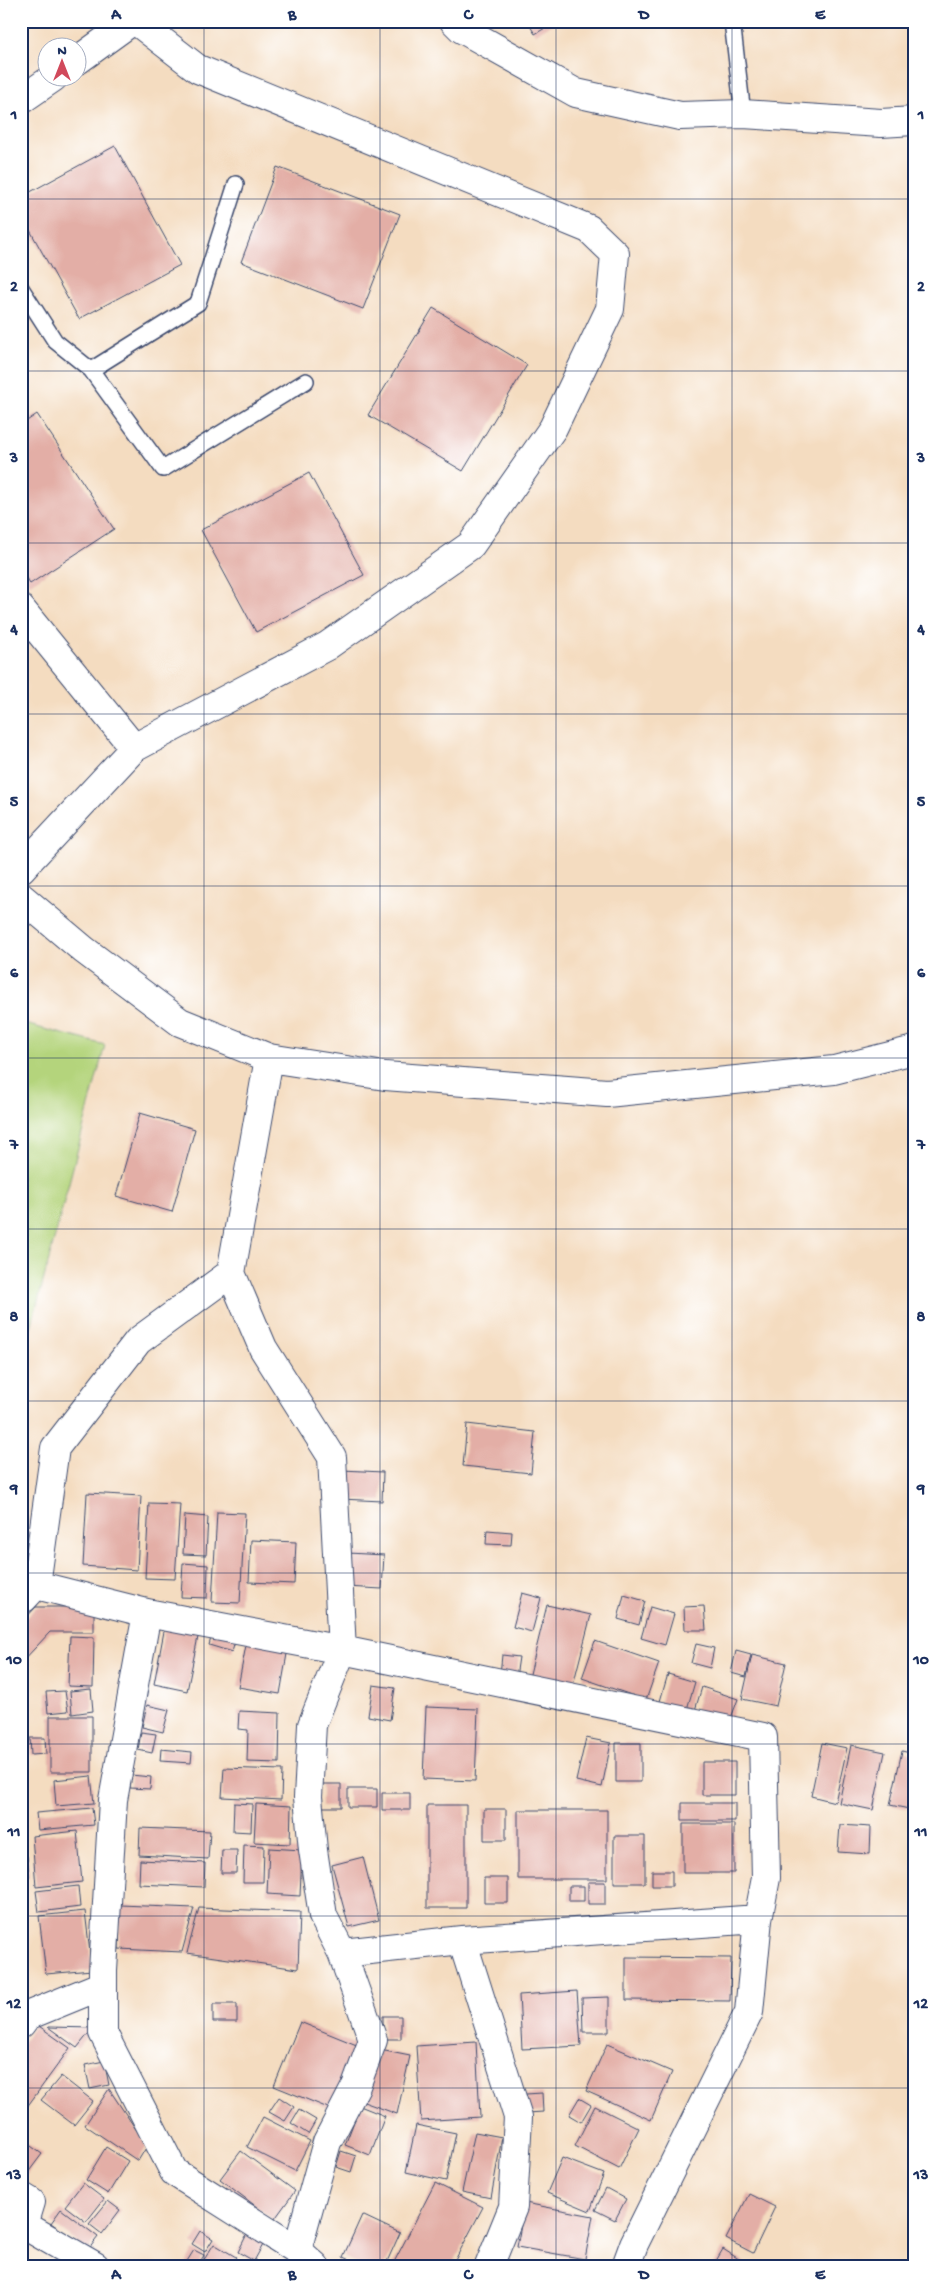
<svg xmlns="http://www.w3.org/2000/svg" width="935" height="2287" font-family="'Gochi Hand',sans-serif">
  <rect width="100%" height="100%" fill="#fff"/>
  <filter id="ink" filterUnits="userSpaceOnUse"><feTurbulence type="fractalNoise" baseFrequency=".02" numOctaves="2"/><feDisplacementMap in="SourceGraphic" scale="10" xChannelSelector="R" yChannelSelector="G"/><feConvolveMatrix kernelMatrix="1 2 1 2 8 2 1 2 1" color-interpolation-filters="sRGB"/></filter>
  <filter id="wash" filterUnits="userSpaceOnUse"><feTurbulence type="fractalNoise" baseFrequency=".0096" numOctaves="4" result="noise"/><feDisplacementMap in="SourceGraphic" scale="20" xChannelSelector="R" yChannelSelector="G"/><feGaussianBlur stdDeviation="1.12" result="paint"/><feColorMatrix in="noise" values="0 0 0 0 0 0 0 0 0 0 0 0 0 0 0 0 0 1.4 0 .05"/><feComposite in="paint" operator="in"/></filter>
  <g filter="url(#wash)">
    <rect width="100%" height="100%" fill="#f4dcc0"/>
    <path fill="#b4d47b" stroke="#68826c" d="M21 1023 105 1045 21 1366Z"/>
    <g id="blocks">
      <path fill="#e3aea6" d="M527 21H557L535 34Z
        M115 146 180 265 79 319 21 214V197Z
        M277 167 400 214 363 309 241 262Z
        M433 308 527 365 463 471 368 415Z
        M37 414 114 529 30 584 21 571V425Z
        M309 473 364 575 256 632 201 530Z
        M140 1113 195 1129 172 1212 116 1196Z
        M467 1424 535 1432 531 1473 463 1466Z
        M342 1470 383 1472 382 1501 341 1499Z
        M87 1493 141 1496 137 1570 83 1566Z
        M149 1503 180 1504 175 1579 145 1578Z
        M217 1512 245 1513 240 1603 212 1602Z
        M185 1515 208 1517 206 1555 183 1554Z
        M487 1530 512 1532 511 1545 486 1544Z
        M251 1540 296 1542 294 1584 249 1582Z
        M348 1553 384 1555 382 1589 346 1587Z
        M183 1563 208 1565 207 1598 181 1597Z
        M522 1593 541 1598 532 1632 513 1627Z
        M624 1595 645 1601 639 1625 618 1619Z
        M547 1605 591 1615 571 1693 528 1682Z
        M704 1606 706 1630H685L684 1607Z
        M36 1607H94V1632H50L21 1663V1623Z
        M650 1607 674 1614 665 1645 641 1638Z
        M165 1626 199 1632 187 1691 154 1684Z
        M213 1631 236 1638 232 1652 209 1645Z
        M70 1636 94 1637 93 1687 68 1686Z
        M247 1640 288 1648 280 1694 238 1687Z
        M595 1641 659 1663 646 1700 582 1678Z
        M696 1644 714 1648 710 1668 691 1663Z
        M736 1651 751 1655 746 1677 731 1673Z
        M502 1655 519 1657 516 1677 500 1675Z
        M752 1655 786 1663 776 1706 742 1699Z
        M668 1674 695 1682 685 1716 658 1708Z
        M373 1685 395 1688 390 1720 368 1716Z
        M702 1687 738 1699 731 1718 693 1717Z
        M91 1689 93 1711 72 1714 70 1691Z
        M65 1691 68 1711 48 1713 46 1692Z
        M147 1705 169 1710 163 1732 142 1727Z
        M426 1707 478 1709 475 1781 423 1779Z
        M239 1711 280 1713 279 1763 247 1762 248 1730 238 1729Z
        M50 1716H92V1772H50Z
        M141 1732 156 1734 152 1753 138 1750Z
        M30 1738H45L46 1754 31 1755Z
        M586 1738 611 1743 602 1787 576 1781Z
        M616 1743H641V1782H616Z
        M822 1743 847 1748 835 1802 811 1796Z
        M851 1745 885 1752 873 1810 839 1803Z
        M161 1749 192 1752 191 1763 160 1761Z
        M902 1751 914 1754V1810L890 1805Z
        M702 1762H735V1795H702Z
        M224 1768 282 1770 281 1800 222 1797Z
        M131 1775 151 1777 150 1789 130 1788Z
        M91 1776 94 1803 56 1806 54 1780Z
        M322 1784H341V1807H322Z
        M348 1789H377V1807H348Z
        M382 1793H410V1810H382Z
        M234 1803 252 1804 251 1832 233 1831Z
        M682 1803H735V1821H682Z
        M256 1804 291 1806 290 1844 254 1842Z
        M427 1805H466V1908H427Z
        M92 1808 94 1825 38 1830 36 1813Z
        M484 1809H506V1840H484Z
        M518 1810H607V1879H518Z
        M683 1824H734V1873H683Z
        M840 1825 871 1827 870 1854 838 1852Z
        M140 1828 210 1831 208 1859 139 1855Z
        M77 1831 82 1882 36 1887 32 1836Z
        M614 1836H645V1883H614Z
        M244 1845 264 1846 263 1882H243Z
        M269 1848 302 1850 300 1896 267 1894Z
        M222 1850H237L236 1873H221Z
        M27 1856 29 1877H21V1857Z
        M363 1857 379 1920 349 1927 332 1865Z
        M140 1860 205 1863 204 1887 139 1884Z
        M652 1871H672V1886H652Z
        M484 1878H508V1903H484Z
        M588 1882H605V1904H588Z
        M78 1886 80 1907 39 1912 36 1891Z
        M569 1886H584V1901H569Z
        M120 1905 194 1908 182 1952 119 1949Z
        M199 1908 300 1912 298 1969 187 1953Z
        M85 1911 92 1970 46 1974 39 1916Z
        M626 1957 731 1958 730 2001 626 2000Z
        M577 1991 581 2046 522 2049 519 1995Z
        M609 1997V2032H583L582 1998Z
        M213 2004H237V2022H213Z
        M383 2016H401V2039H383Z
        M300 2022 364 2048 338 2112 274 2086Z
        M36 2024 70 2048 21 2115V2045Z
        M48 2027 93 2028 77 2048Z
        M476 2042 480 2117 421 2121 416 2046Z
        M607 2044 672 2072 651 2120 586 2091Z
        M380 2050 410 2056 397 2114 361 2101Z
        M104 2061 109 2085 90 2089 85 2065Z
        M61 2076 93 2101 74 2125 41 2100Z
        M109 2089 147 2146 138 2161 85 2125Z
        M542 2093 543 2112 527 2113 526 2094Z
        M279 2097 294 2107 285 2121 269 2112Z
        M579 2098 591 2105 581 2122 569 2115Z
        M360 2106 385 2116 370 2155 345 2145Z
        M595 2106 639 2128 619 2169 575 2146Z
        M299 2110 316 2120 308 2134 291 2123Z
        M263 2117 310 2141 295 2171 247 2147Z
        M416 2125 456 2133 446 2181 406 2172Z
        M475 2132 502 2137 491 2198 462 2192Z
        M21 2139 42 2154 21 2182Z
        M106 2147 128 2161 108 2194 86 2180Z
        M241 2151 295 2191 274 2220 220 2179Z
        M341 2151 356 2156 351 2172 336 2167Z
        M562 2158 604 2174 590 2211 547 2193Z
        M83 2183 104 2199 86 2222 65 2206Z
        M435 2183 483 2207 452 2266H392Z
        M606 2188 626 2199 615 2220 595 2210Z
        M749 2194 775 2207 753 2253 726 2239Z
        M108 2201 120 2210 102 2234 89 2224Z
        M525 2203 593 2216 585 2259 517 2247Z
        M61 2209 98 2237 88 2250 51 2223Z
        M362 2215 400 2233 385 2266H363L343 2257Z
        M200 2231 213 2239 205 2252 192 2244Z
        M247 2234 264 2243 254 2261 238 2252Z
        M214 2244 236 2257 230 2266H200Z
        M723 2249 745 2263 743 2266H713Z
        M194 2250 204 2255 198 2266H184Z"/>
    </g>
  </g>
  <g filter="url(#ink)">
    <use href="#blocks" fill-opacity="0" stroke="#3c496d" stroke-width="1"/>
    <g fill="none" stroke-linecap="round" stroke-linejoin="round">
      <defs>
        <path id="service" d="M732 21 743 114
          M21 288 55 341 91 370 163 469 306 381
          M91 370 198 303 236 184"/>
        <path id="minor" d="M454 21 462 29 576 93 680 116 743 114 881 123 914 121
          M78 60 132 21
          M21 100 53 78
          M21 609 134 748
          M21 869 134 748 327 646 471 545 553 428 610 309 615 254 589 229 198 69 136 21
          M231 1273 269 1058
          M21 1582 36 1585 55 1448 138 1341 231 1273 263 1348 332 1457 342 1650 312 1725 308 1797 313 1850 323 1916 342 1953 373 2040 356 2086 327 2142 297 2250
          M24 1598 36 1585 147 1613 342 1650 763 1737 766 1878 758 1919 462 1940 342 1953
          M147 1613 113 1800 103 1971V2033L174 2172 297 2250 315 2266
          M462 1940 518 2117 513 2207 489 2266
          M21 2024 27 2016 103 1985
          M21 2196 31 2202 24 2225 95 2266
          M626 2266 634 2244 749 2012 758 1919"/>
        <path id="tertiary" d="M21 897 84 950 180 1022 269 1058 385 1076 607 1093 834 1070 914 1050"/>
      </defs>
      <use href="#service" stroke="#3c496d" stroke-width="18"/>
      <use href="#minor" stroke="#3c496d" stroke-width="30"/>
      <use href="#tertiary" stroke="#3c496d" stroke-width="30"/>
      <use href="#service" stroke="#fff" stroke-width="15"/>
      <use href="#minor" stroke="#fff" stroke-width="28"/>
      <use href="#tertiary" stroke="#fff" stroke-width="28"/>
    </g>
  </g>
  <path fill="none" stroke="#1b2f5e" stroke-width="1" stroke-opacity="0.55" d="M204 21V2266M380 21V2266M556 21V2266M732 21V2266M21 199H914M21 371H914M21 543H914M21 714H914M21 886H914M21 1058H914M21 1229H914M21 1401H914M21 1573H914M21 1744H914M21 1916H914M21 2088H914"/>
  <rect width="935" height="2287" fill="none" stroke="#fff" stroke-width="55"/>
  <g transform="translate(62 62)"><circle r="24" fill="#ffffff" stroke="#a4acbf"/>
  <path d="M0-4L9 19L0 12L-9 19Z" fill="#d1495b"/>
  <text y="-8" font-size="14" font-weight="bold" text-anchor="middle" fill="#1b2f5e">N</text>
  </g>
  <rect x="28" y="28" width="880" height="2232" fill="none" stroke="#1b2f5e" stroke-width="2"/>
  <g font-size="16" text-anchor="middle" font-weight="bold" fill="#1b2f5e">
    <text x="116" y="19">A</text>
    <text x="292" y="19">B</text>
    <text x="468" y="19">C</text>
    <text x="644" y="19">D</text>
    <text x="820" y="19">E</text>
    <text x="14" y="119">1</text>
    <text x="921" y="119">1</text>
    <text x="14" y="291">2</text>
    <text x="921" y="291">2</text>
    <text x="14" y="462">3</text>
    <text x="921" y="462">3</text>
    <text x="14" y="634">4</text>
    <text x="921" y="634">4</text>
    <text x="14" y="806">5</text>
    <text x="921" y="806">5</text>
    <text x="14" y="977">6</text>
    <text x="921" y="977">6</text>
    <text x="14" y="1149">7</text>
    <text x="921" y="1149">7</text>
    <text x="14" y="1321">8</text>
    <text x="921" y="1321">8</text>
    <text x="14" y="1493">9</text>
    <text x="921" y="1493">9</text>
    <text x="14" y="1664">10</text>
    <text x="921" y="1664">10</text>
    <text x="14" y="1836">11</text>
    <text x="921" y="1836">11</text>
    <text x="14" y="2008">12</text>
    <text x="921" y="2008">12</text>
    <text x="14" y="2179">13</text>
    <text x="921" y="2179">13</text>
    <text x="116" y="2279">A</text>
    <text x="292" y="2279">B</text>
    <text x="468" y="2279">C</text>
    <text x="644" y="2279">D</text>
    <text x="820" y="2279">E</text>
  </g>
</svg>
